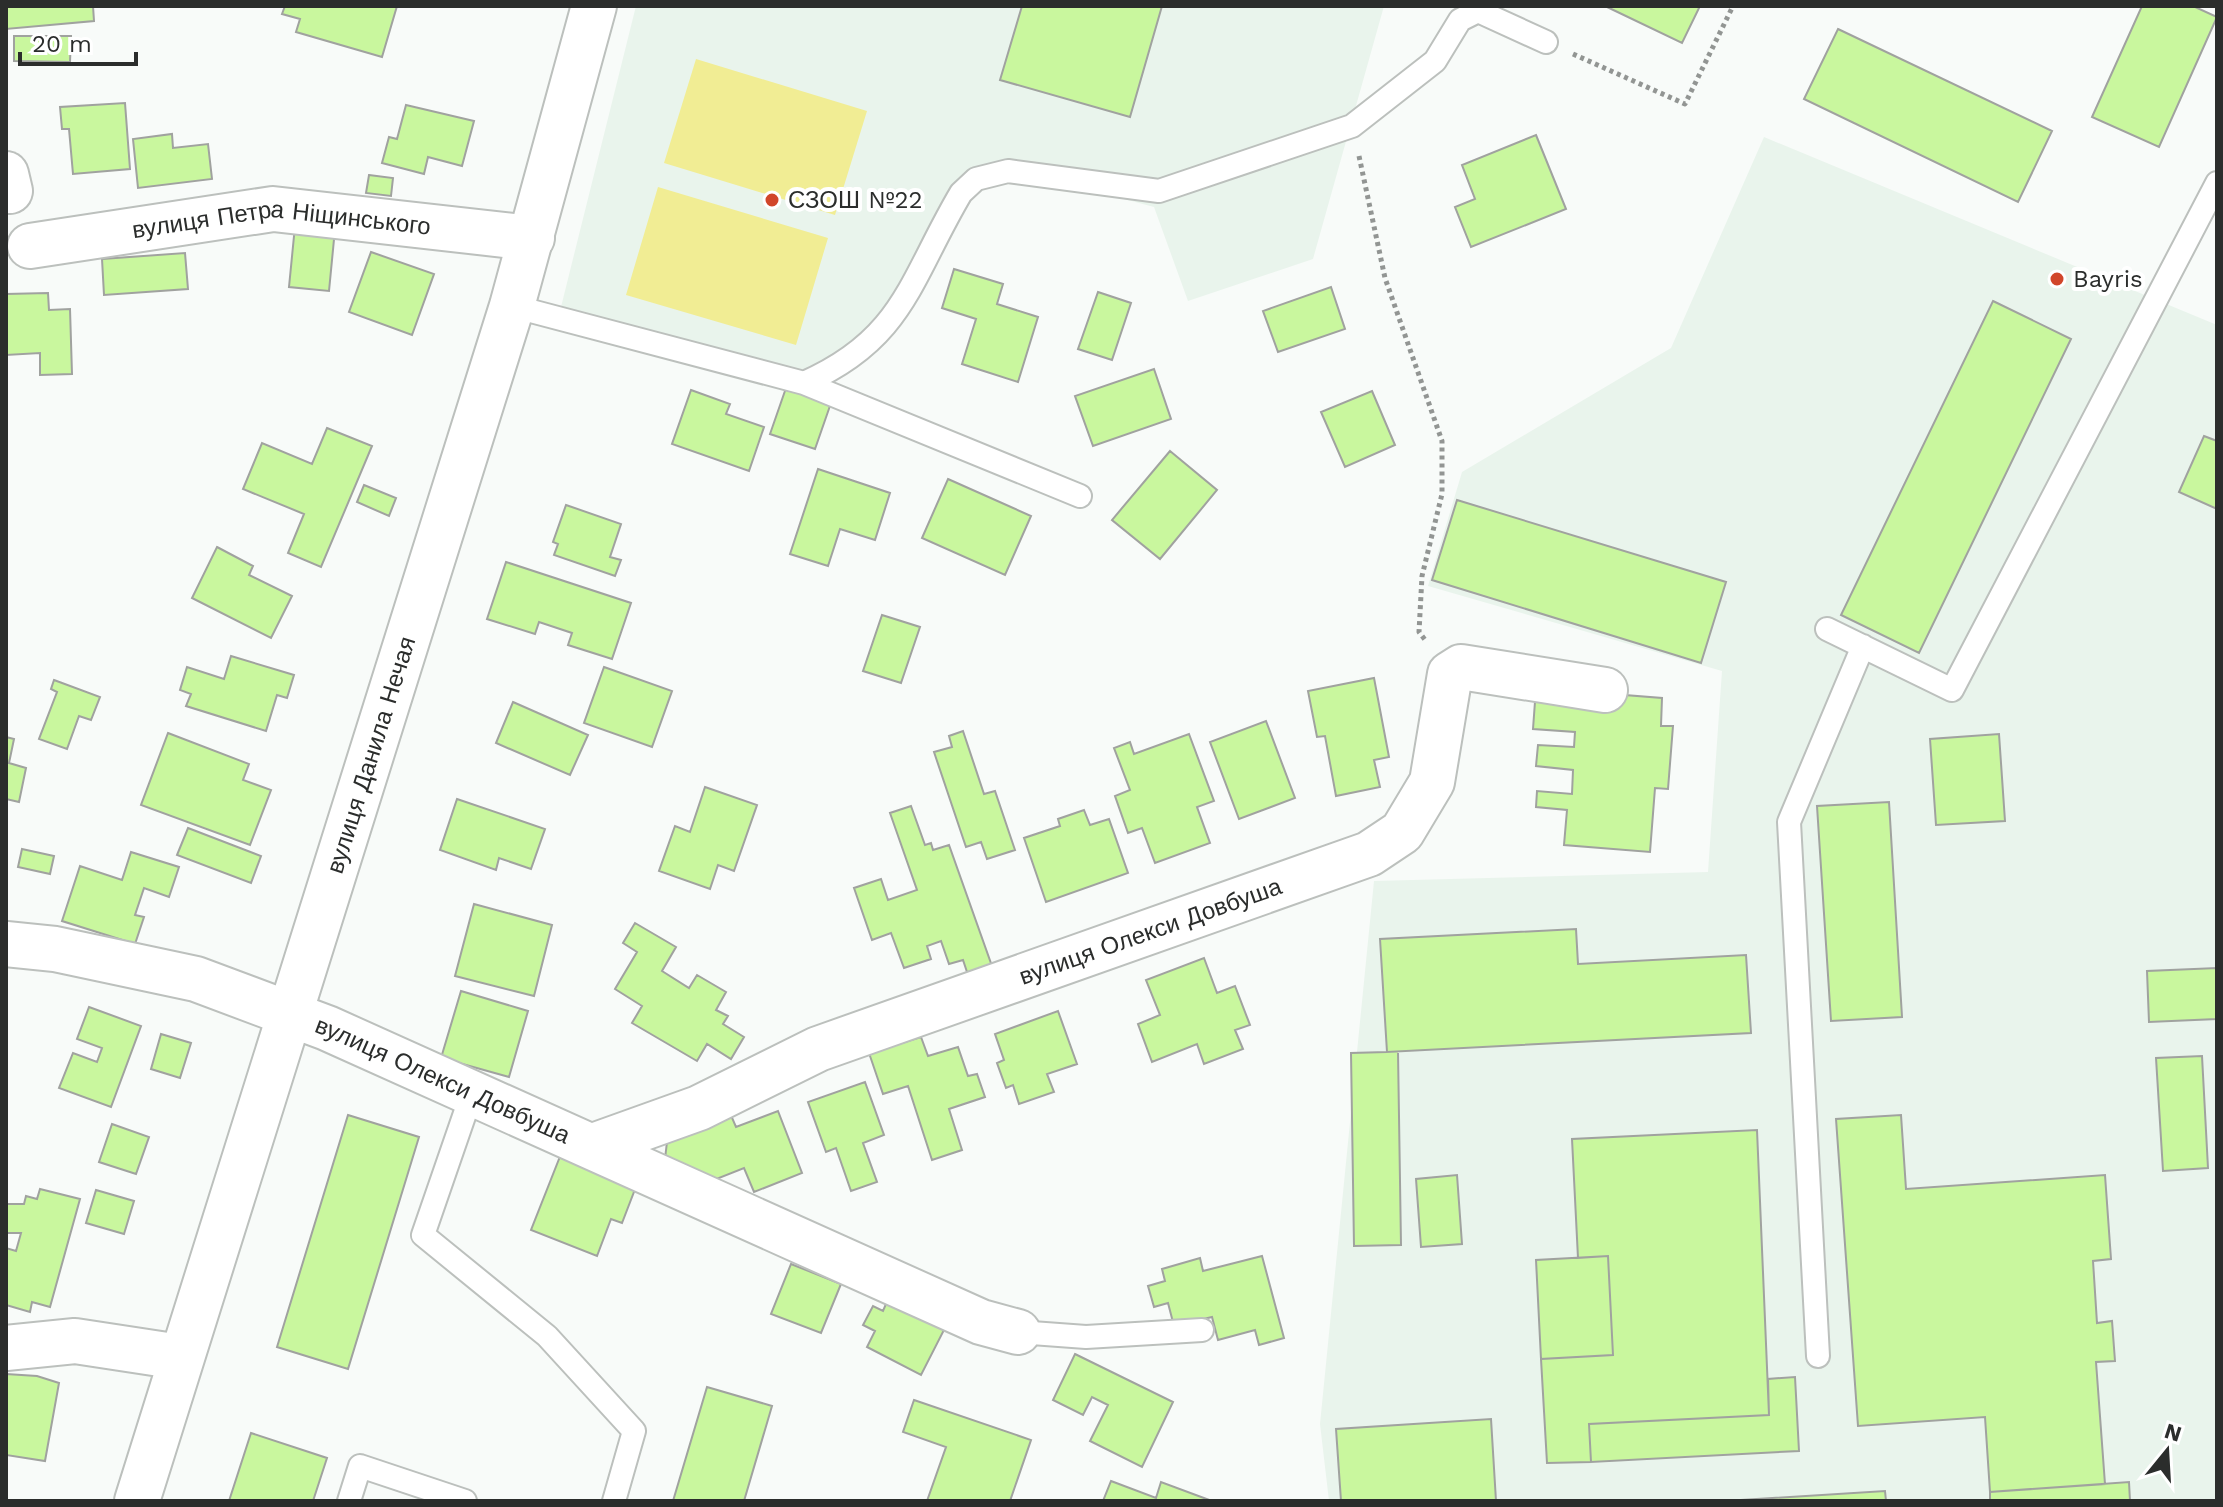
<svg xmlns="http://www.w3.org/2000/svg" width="2223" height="1507" font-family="'Work Sans',sans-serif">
  <rect width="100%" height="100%" fill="#f8fbf9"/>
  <path fill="#e9f4ec" d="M636 6H1384L1313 259 1188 301 1154 207 1027 173 976 179 891 320 804 383 558 319Z
    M1764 137 2217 325V1501H1329L1320 1424 1374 881 1708 872 1722 671 1428 586 1462 472 1671 348Z"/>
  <path fill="#f1ed94" d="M696 59 867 111 835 215 664 163Z
    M658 187 828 238 796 345 626 295Z"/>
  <path fill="#c9f79e" stroke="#a0a29f" stroke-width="2" d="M6 6H93L94 21 6 29Z
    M285 6H397L382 57 296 32 300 19 282 14Z
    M1022 6H1162L1130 117 1000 80Z
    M1605 6H1700L1682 43Z
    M2142 6H2193L2217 17 2159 147 2092 117Z
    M1838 29 2052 131 2018 202 1804 99Z
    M14 36H71L70 62 14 61Z
    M125 103 130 169 73 174 69 129H62L60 107Z
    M406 105 474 121 462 166 428 157 424 174 382 163 389 137 397 139Z
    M172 134 173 148 208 144 212 179 138 188 133 139Z
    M1536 135 1566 209 1471 247 1455 207 1475 199 1462 165Z
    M369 175 393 178 391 196 366 193Z
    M295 226 335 229 329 291 289 287Z
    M371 252 434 274 412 335 349 312Z
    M185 253 188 289 104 295 102 259Z
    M954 269 1003 284 997 304 1038 317 1018 382 962 364 976 319 942 308Z
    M1331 287 1345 329 1278 352 1263 311Z
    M1098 292 1131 303 1112 360 1078 349Z
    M48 293 49 310 70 309 72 374 40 375V353L6 355V294Z
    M1993 301 2071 339 1919 653 1841 615Z
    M1154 369 1171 419 1093 446 1075 396Z
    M786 388 831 403 815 449 770 434Z
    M691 390 730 404 726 414 764 427 749 471 672 444Z
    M1372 391 1395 445 1345 467 1321 412Z
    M327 428 372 446 321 567 288 553 304 514 243 489 262 443 312 464Z
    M2204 436 2217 441V509L2179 492Z
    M1170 451 1217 490 1160 559 1112 520Z
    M818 469 890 493 875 540 840 529 828 566 790 554Z
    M948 479 1031 516 1005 575 922 538Z
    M364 485 396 498 389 516 357 502Z
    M1457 500 1726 582 1701 663 1432 580Z
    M566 505 621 524 610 557 621 560 615 576 554 555 558 544 553 542Z
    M217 547 253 566 249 575 292 596 271 638 192 598Z
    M506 562 631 603 612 659 568 645 572 633 539 622 535 634 487 619Z
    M882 615 920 627 901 683 863 671Z
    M231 656 294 675 287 698 277 695 266 731 186 706 191 694 180 690 187 667 224 679Z
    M604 667 672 691 652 747 584 723Z
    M1374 678 1389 757 1374 760 1380 787 1336 796 1325 736 1317 737 1308 691Z
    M54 680 100 697 91 720 79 716 67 749 39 739 57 692 51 689Z
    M1536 688 1662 698 1661 726H1673L1668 789 1655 788 1650 852 1564 845 1567 810 1536 807 1537 791 1572 794 1573 770 1536 766 1538 745 1574 747 1575 732 1533 729Z
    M513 702 588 735 570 775 496 743Z
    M1266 721 1295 798 1239 819 1210 742Z
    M963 731 984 794 995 791 1015 850 987 859 981 842 966 847 934 752 952 747 949 736Z
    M168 733 249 764 243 780 271 790 250 845 141 805Z
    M1189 734 1214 801 1197 807 1210 843 1155 863 1142 828 1128 833 1115 796 1130 790 1114 748 1130 742 1134 754Z
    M1999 734 2005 821 1936 825 1930 739Z
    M6 737 14 739 9 763 26 768 19 802 6 799Z
    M705 787 757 805 734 871 718 865 710 889 659 871 675 826 690 832Z
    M457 799 545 829 531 869 499 858 496 870 440 850Z
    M1889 802 1902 1017 1831 1021 1817 806Z
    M911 806 925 845 931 843 933 850 949 845 993 969 969 978 963 960 949 964 941 941 927 946 931 959 904 968 891 933 872 940 854 888 881 879 888 900 917 890 890 813Z
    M1084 810 1090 825 1109 819 1128 873 1046 902 1024 838 1060 826 1058 819Z
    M188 828 261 856 251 883 177 855Z
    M22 849 54 856 50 874 18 867Z
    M131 852 179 867 169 897 144 888 135 915 144 917 135 944 62 921 80 866 122 880Z
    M474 904 552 925 534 996 455 976Z
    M635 923 676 947 662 971 689 988 697 975 726 992 716 1010 728 1016 723 1024 744 1037 731 1059 707 1044 697 1061 632 1023 642 1006 615 989 637 952 623 943Z
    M1576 929 1578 964 1746 955 1751 1033 1387 1052 1380 939Z
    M1204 958 1217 993 1235 986 1250 1025 1235 1030 1243 1049 1204 1064 1197 1044 1152 1062 1138 1024 1160 1015 1146 980Z
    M2217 968V1019L2149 1022 2147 971Z
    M461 991 528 1011 509 1077 441 1058Z
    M89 1007 141 1026 111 1107 59 1088 73 1053 97 1062 102 1048 77 1039Z
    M1058 1011 1077 1064 1047 1074 1054 1092 1019 1104 1013 1085 1006 1088 997 1063 1004 1060 995 1034Z
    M161 1034 191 1043 180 1078 151 1069Z
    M921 1037 928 1056 958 1047 968 1076 977 1074 985 1097 949 1109 962 1150 932 1160 908 1086 883 1094 869 1053Z
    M1387 1052H1398L1401 1245 1354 1246 1351 1053Z
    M2202 1056 2208 1168 2163 1171 2156 1058Z
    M865 1082 884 1135 863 1143 877 1182 851 1191 836 1148 826 1152 808 1102Z
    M778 1111 802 1173 754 1192 744 1168 709 1182 665 1159 667 1142 730 1113 736 1127Z
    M348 1115 419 1137 348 1369 277 1347Z
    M1901 1115 1906 1189 2105 1175 2111 1259 2093 1261 2097 1323 2112 1321 2115 1361 2096 1362 2105 1484 1990 1492 1985 1417 1858 1426 1836 1119Z
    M112 1124 149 1137 136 1174 99 1162Z
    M1757 1130 1769 1415 1589 1424 1591 1462 1547 1463 1541 1359 1613 1355 1608 1256 1578 1258 1572 1139Z
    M561 1154 637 1184 622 1223 611 1219 597 1256 531 1230Z
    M1457 1175 1462 1244 1421 1247 1416 1179Z
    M40 1189 80 1199 50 1307 32 1302 30 1312 6 1305V1248L16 1251 21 1233H6V1204H24L26 1196 37 1199Z
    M96 1190 134 1201 124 1234 86 1223Z
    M1262 1256 1284 1338 1259 1345 1255 1330 1218 1340 1212 1317 1174 1326 1168 1303 1154 1307 1148 1286 1165 1281 1162 1269 1200 1258 1203 1271Z
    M1608 1256 1613 1355 1541 1359 1536 1260Z
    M791 1264 841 1284 821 1333 771 1314Z
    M889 1297 946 1326 921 1375 867 1347 875 1331 863 1325 873 1306 883 1311Z
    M1075 1354 1173 1402 1142 1467 1090 1441 1108 1405 1092 1397 1083 1415 1053 1400Z
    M6 1374 37 1376 59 1383 45 1461 6 1455Z
    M1795 1377 1799 1451 1591 1462 1589 1424 1769 1415 1768 1379Z
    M707 1387 772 1406 744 1501H673Z
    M914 1400 1031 1440 1010 1501H927L946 1447 903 1432Z
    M1491 1419 1496 1501H1341L1336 1429Z
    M251 1433 327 1458 313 1501H229Z
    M1111 1481 1156 1498 1161 1482 1212 1501H1103Z
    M2129 1482 2130 1501H1990V1492Z
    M1885 1491 1886 1501H1725Z"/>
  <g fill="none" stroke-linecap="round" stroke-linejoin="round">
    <defs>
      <path id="service" d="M512 306 804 383C904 339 910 279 961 193L976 179 1008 171 1159 191 1352 126 1435 61 1460 20 1478 11 1546 42
        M804 383 1080 496
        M1827 629 1952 690 2217 183
        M472 1093 423 1235 547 1336 634 1431 614 1501
        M1018 1332 1086 1337 1202 1330
        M1818 1356 1789 822 1863 646
        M349 1501 360 1466 465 1501"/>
      <g id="minor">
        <path d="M6 174 10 191"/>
        <path id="s1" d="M30 246 273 209 532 238"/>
        <path id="s2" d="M6 944 55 949 196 979 327 1028 981 1322 1018 1332"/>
        <path id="s3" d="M593 1146 699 1108 818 1049 1369 854 1402 832 1432 782 1450 674 1461 667 1605 690"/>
        <path d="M6 1348 75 1341 180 1357"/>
      </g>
      <g id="secondary">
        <path id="s4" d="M137 1501 512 306 594 6"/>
      </g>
    </defs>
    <use href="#service" stroke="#bcc0bd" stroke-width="26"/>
    <use href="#minor" stroke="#bcc0bd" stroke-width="48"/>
    <use href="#secondary" stroke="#bcc0bd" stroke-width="48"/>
    <path stroke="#929593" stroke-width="5" stroke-dasharray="4 4" stroke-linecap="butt" d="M1573 54 1685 104 1733 6
      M1359 156 1385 278 1442 441V494L1422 576 1419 632 1426 641"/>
    <use href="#service" stroke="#fff" stroke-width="22"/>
    <use href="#minor" stroke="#fff" stroke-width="44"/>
    <use href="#secondary" stroke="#fff" stroke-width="44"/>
  </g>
  <g fill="#d1462a" stroke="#fff" stroke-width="3">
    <circle cx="772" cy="200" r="8"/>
    <circle cx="2057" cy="279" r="8"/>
  </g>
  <g text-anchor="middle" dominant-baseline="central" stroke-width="8" stroke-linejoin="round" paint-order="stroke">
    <g font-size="24" fill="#2b2d2c" stroke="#fff" text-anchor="start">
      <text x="788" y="200">СЗОШ №22</text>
      <text x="2073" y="279">Bayris</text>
    </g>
    <g font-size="24" fill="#2b2d2c" stroke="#fff">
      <text stroke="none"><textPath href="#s1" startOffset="254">вулиця Петра Ніщинського</textPath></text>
      <text stroke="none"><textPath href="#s4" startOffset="782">вулиця Данила Нечая</textPath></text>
      <text stroke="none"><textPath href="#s3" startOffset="598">вулиця Олекси Довбуша</textPath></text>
      <text stroke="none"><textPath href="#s2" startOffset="460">вулиця Олекси Довбуша</textPath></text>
    </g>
  </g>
  <rect width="2223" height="1507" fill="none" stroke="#2b2d2c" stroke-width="16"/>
  <g transform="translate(2167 1451) rotate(18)" stroke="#ffffff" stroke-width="6" paint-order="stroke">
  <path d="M0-6L14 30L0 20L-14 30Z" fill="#2b2d2c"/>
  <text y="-12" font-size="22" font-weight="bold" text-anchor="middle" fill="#2b2d2c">N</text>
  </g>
  <path d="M20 52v12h116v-12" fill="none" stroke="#2b2d2c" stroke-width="4"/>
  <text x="32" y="52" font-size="24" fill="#2b2d2c" stroke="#ffffff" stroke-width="6" paint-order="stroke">20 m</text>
</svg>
